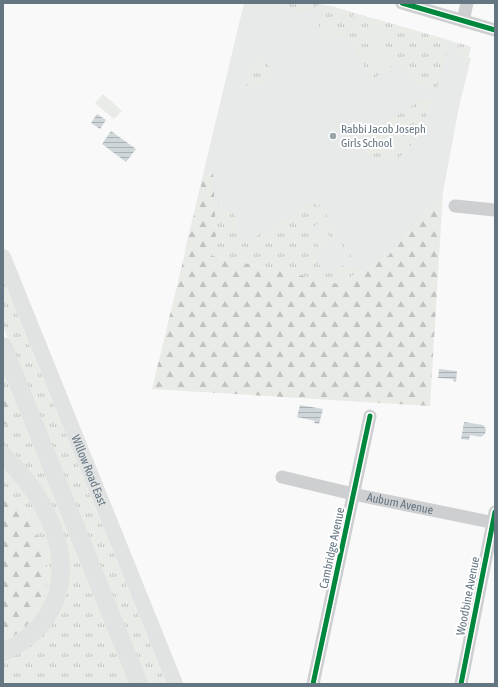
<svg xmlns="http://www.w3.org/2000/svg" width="498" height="687" font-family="'Asap Condensed',sans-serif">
  <defs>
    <pattern id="grass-tufts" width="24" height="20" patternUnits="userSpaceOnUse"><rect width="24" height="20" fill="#e8ebe6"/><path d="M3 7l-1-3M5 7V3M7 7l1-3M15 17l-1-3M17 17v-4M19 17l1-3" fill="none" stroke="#c0c3c0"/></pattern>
    <pattern id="forest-firs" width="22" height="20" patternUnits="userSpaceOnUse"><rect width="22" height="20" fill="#e8ebe6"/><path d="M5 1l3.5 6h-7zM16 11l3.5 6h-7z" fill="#c0c3c0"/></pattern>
    <pattern id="water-rules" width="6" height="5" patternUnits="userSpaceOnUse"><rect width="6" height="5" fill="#ced6d9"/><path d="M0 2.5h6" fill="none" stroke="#abb2b5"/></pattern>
  </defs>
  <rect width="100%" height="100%" fill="#f9f9f9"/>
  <path fill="#e8e9e9" d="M244 3H315L331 6 471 47 468 57 471 58 460 102 443 192 388 256 338 284 185 250Z"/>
  <path fill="url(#grass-tufts)" d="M284 3H315L319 4C311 13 291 16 284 3Z
    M331 6 354 13 352 18 339 14 338 17 351 21 344 36 340 37 328 45 319 33 322 29 319 27C319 19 323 10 331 6Z
    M357 14 449 40 448 49 436 91C428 89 416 84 411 78 407 74 406 68 402 65H398L372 79 349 40 346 38Z
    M459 43 471 47 468 57 471 58 470 61 456 57Z
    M259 57C266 59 272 70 271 77 271 80 269 82 269 84 264 83 260 84 257 87L248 86 246 83C248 73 250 62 259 57Z
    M425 98 432 100C427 119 412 153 393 161 383 164 357 152 364 139 369 129 387 122 396 116 406 110 415 104 425 98Z
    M314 201 325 219 308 230 320 248 312 253 325 274 343 266 357 267 360 272 338 284 212 256 209 250 210 247 212 244 216 233 214 203 223 209 232 212 239 222 235 225 246 243Z
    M320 204 354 261 350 259 319 207Z
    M326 221 336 238 332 241 322 224Z
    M3 279 166 684H147L3 326Z
    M3 365 132 684H3V660L20 653 68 568 3 448Z
    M3 466 13 475 43 522 56 568 40 617 3 647V641C19 633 32 620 40 605L28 514 3 488Z"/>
  <path fill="url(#forest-firs)" d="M205 170 213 174 216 233C216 246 205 242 212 256L338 284 388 256 443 192 430 406 152 389Z
    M3 386V387L16 429 3 423Z
    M3 488C9 494 14 500 20 506 22 509 26 511 28 515 31 520 33 526 35 532 40 541 44 550 46 560 53 594 34 627 3 641Z"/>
  <path fill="#e8ebe6" d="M369 21 386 26 380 47 363 43Z
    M334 25 341 35 329 43 323 33Z
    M386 46 396 64 373 75 364 57Z
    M103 94 122 111 114 119 95 103Z
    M392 120 408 142 387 158 371 136Z
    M323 226 332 241 320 248 311 234Z"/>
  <path fill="url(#water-rules)" d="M97 114 106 120 100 129 91 123Z
    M111 131 136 149 126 162 102 144Z
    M439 369 457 371 456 382 453 381V379L438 378Z
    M300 405 323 409 319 424 314 423 315 421 297 417Z
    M464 422 483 425 486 429 485 434 481 437 470 435 469 440 461 439Z"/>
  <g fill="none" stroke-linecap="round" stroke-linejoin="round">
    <g stroke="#cecfd0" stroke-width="13">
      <path d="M402 3 495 30"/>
      <path d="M463 21 467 3"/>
      <path d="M455 206 495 210"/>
      <path id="s1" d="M282 477 353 494 495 523"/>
      <path d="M313 684 370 416"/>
      <path d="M461 684 495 512"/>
    </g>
    <path stroke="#e1e2e2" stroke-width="16" id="s2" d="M3 257 175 684"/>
    <path stroke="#e1e2e2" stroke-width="18" d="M3 346 139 684
      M3 455C44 495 82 560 47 616 37 632 21 644 3 652"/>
    <defs>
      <path id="cycleway" d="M402 3 495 30
        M313 684 370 416
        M461 684 495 512"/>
    </defs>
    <use href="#cycleway" stroke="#fff" stroke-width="8"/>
    <use href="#cycleway" stroke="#00873e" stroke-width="5"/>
  </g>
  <circle fill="#99a4ac" stroke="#fff" stroke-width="1.5" cx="333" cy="136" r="4"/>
  <g text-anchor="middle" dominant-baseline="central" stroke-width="4" stroke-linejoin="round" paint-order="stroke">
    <g font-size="12" fill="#657683" stroke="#fff" text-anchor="start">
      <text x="341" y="129">Rabbi Jacob Joseph<tspan x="341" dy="14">Girls School</tspan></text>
    </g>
    <g font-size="12" fill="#657683" stroke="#fff">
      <text stroke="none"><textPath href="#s2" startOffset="230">Willow Road East</textPath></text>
      <text stroke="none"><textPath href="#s1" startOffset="121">Auburn Avenue</textPath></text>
      <text transform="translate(332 548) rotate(-78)">Cambridge Avenue</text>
      <text transform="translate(468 596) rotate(-79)">Woodbine Avenue</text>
    </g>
  </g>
  <rect width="498" height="687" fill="none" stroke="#657683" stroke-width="8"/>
</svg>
